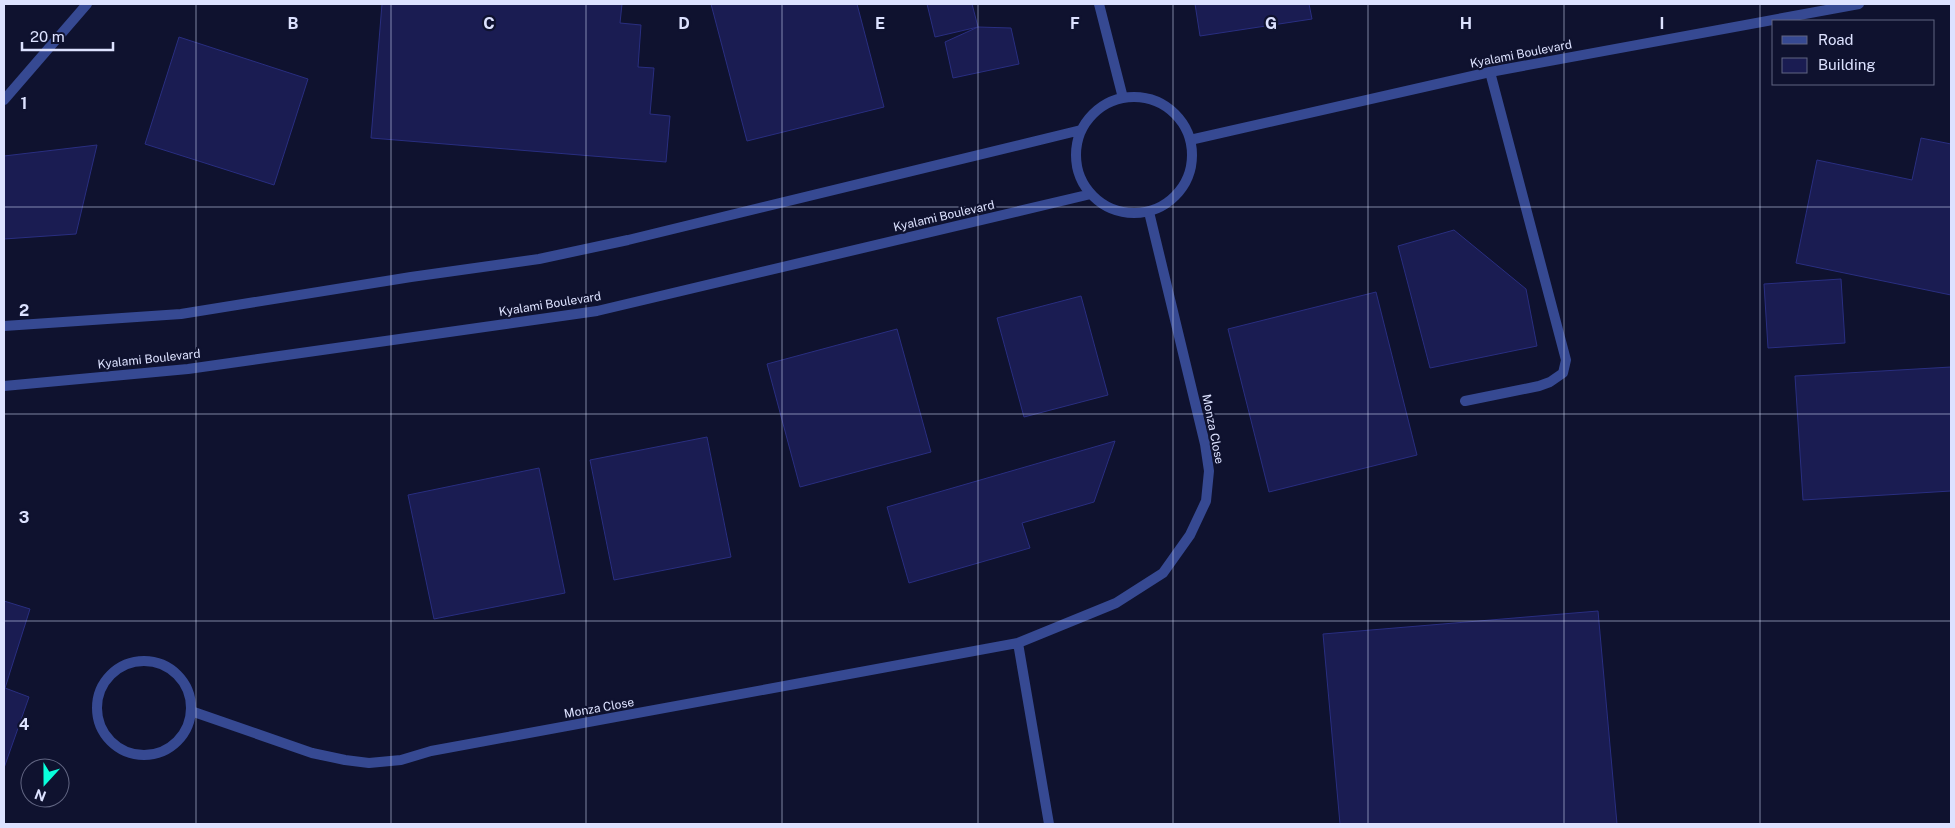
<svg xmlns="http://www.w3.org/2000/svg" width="1955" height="828" font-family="'Public Sans',sans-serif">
  <rect width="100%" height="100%" fill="#0f122f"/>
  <path fill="#1a1c52" stroke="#292e80" d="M382 4H622L620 23 641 25 638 67 654 68 650 114 670 116 666 162 371 138Z
    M711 4H857L884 107 747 141Z
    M927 4H972L978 27 935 37Z
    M1195 4H1309L1312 19 1200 36Z
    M978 27 1011 28 1019 64 953 78 945 42Z
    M179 37 308 79 274 185 145 144Z
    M1921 138 1951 144V295L1796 263 1817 160 1912 180Z
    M97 145 76 234 4 239V156Z
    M1454 230 1526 289 1537 346 1430 368 1398 246Z
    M1841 279 1845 343 1768 348 1764 284Z
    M1376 292 1417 455 1269 492 1228 329Z
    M1081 296 1108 395 1024 417 997 318Z
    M897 329 931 452 800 487 767 364Z
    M1951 367V491L1803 500 1795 376Z
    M707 437 731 557 614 580 590 460Z
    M1115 441 1094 502 1022 523 1030 548 909 583 887 507Z
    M539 468 565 593 434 619 408 495Z
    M4 601 30 609 5 688 29 697 4 768Z
    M1598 611 1617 824H1340L1323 634Z"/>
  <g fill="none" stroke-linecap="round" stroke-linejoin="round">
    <path stroke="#364992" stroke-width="10" d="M1465 401 1539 386 1550 382 1563 373 1566 360 1490 72
      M1018 643 1049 824
      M97 708a47 47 0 1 1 94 0a47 47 0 1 1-94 0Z
      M191 711 312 753 345 760 369 763 401 760 431 751 1018 643 1116 603 1163 573 1190 535 1206 501 1209 471 1205 444 1149 212"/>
    <path stroke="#364992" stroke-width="10" d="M1099 4 1123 98
      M1076 155a58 58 0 1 1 116 0a58 58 0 1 1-116 0Z
      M4 100 87 4
      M1190 140 1490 72 1859 4
      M4 326 181 314 411 277 539 259 628 240 1081 130
      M4 386 188 369 597 311 1091 194"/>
  </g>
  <path fill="none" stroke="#dde2ff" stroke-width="1" stroke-opacity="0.55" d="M196 4V824M391 4V824M586 4V824M782 4V824M978 4V824M1173 4V824M1368 4V824M1564 4V824M1760 4V824M4 207H1951M4 414H1951M4 621H1951"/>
  <g text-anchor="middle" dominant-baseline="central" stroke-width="4.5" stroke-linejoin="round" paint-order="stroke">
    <g font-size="12" fill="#dde2ff" stroke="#0f122f">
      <text transform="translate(1521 54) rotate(-11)">Kyalami Boulevard</text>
      <text transform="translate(944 216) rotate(-13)">Kyalami Boulevard</text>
      <text transform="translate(550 304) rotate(-9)">Kyalami Boulevard</text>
      <text transform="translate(149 359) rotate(-6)">Kyalami Boulevard</text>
      <text transform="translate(1213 429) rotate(79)">Monza Close</text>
      <text transform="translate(599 708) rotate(-10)">Monza Close</text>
    </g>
  </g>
  <g font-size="16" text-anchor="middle" font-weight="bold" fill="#dde2ff" stroke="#0f122f" stroke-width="4.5" stroke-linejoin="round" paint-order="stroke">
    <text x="293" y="29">B</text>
    <text x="489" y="29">C</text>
    <text x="684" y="29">D</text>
    <text x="880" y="29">E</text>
    <text x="1075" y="29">F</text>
    <text x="1271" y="29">G</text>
    <text x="1466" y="29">H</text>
    <text x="1662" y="29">I</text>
    <text x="24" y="109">1</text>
    <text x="24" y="316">2</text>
    <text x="24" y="523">3</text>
    <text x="24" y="730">4</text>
  </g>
  <rect width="1955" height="828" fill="none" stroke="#dde2ff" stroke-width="10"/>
  <rect x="1772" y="20" width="162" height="65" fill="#0f122f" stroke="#616582"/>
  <rect x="1782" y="36" width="25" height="8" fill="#364992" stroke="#616582"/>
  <text x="1818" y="45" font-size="15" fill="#dde2ff">Road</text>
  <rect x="1782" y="58" width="25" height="15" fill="#1a1c52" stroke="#616582"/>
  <text x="1818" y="70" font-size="15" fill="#dde2ff">Building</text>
  <g transform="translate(45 783) rotate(201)"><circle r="24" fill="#0f122f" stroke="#616582"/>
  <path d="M0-4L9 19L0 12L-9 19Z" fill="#09ffdb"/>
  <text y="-8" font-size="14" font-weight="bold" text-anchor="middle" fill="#dde2ff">N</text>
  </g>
  <path d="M22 42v8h91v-8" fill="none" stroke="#dde2ff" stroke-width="2.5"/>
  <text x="30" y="42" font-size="15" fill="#dde2ff" stroke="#0f122f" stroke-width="4" paint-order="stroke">20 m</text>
</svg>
